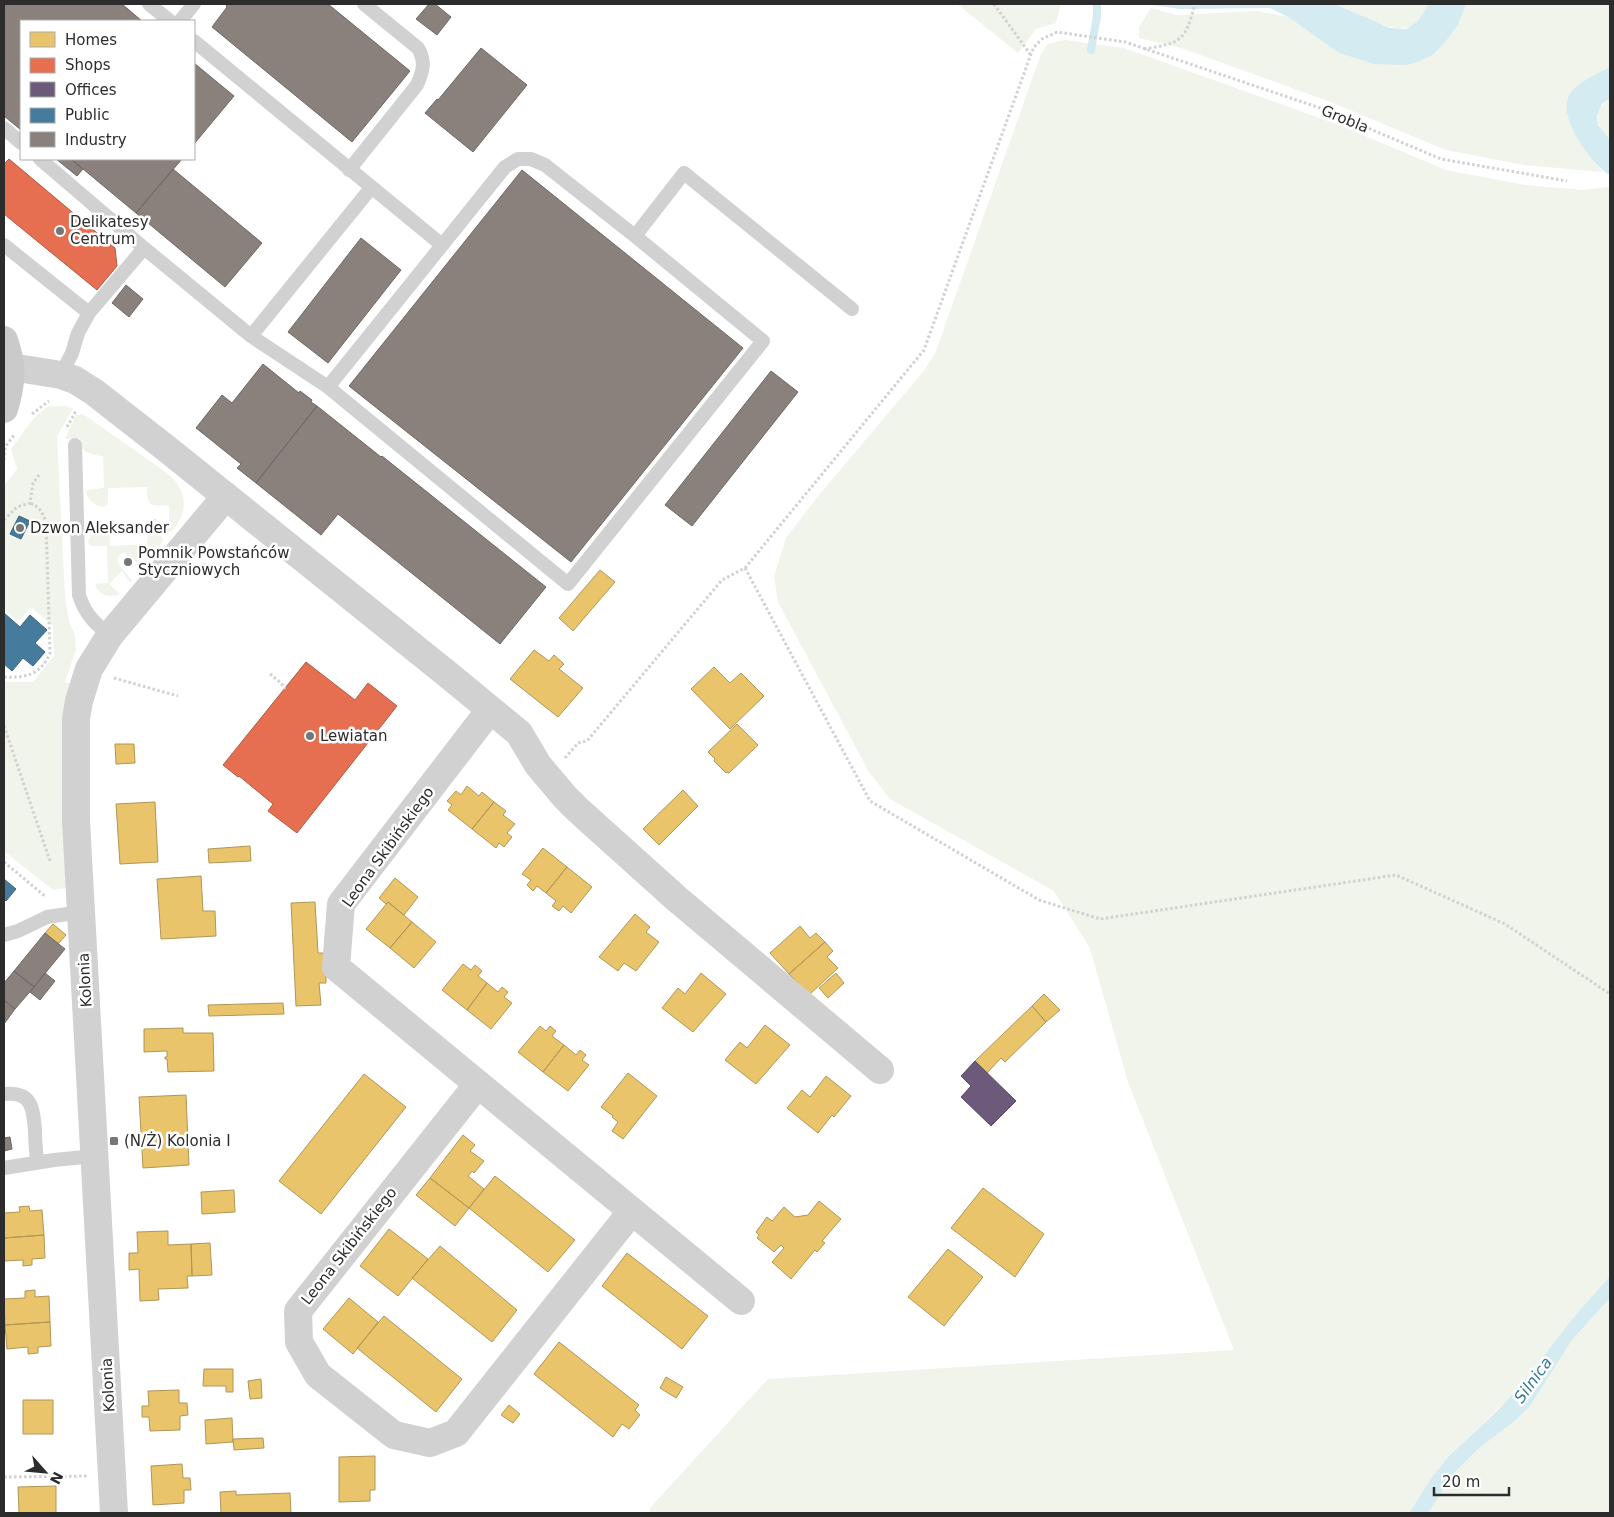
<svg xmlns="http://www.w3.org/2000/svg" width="1614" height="1517" font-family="'DejaVu Sans',sans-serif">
  <rect width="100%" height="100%" fill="#fff"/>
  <path fill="#f0f4ea" d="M957 4H1061L1056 23 1036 29 1018 53Z
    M1335 4H1429C1426 9 1423 16 1419 21 1398 42 1358 11 1335 4Z
    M1466 4H1610V67L1597 75 1567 115C1577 137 1586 155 1603 172L1524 165 1446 150 1328 101 1181 48 1139 38V27L1151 8 1176 15 1257 11 1288 17 1339 53 1374 64 1418 62 1433 55 1446 41 1458 25Z
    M1065 40 1124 48 1339 125 1446 170 1525 185 1583 190 1610 187V1276L1573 1318 1529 1375 1500 1407 1449 1456 1432 1477 1409 1513H650V1508L768 1379 1234 1350 1128 1082 1090 948 1054 891 890 799 869 772 778 602 774 576 786 538 819 495 923 372 935 354 1041 54 1048 44Z
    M1610 98V140C1595 126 1592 112 1610 98Z
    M49 406H66L73 409 57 436 65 598 69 621 75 636 76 649 65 682 71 684 69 888 53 890 4 851V682H33L54 656 53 626 31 607 18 622 4 609V486L17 469 11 449C23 434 33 415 49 406Z
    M83 414 167 473C188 490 189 512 172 531L166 532 158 525H169V506C150 505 147 508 147 487L108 488V504L104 507C95 506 88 501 86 491L87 490 104 488 103 456C90 455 81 453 80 438L65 439 76 415Z
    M104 527 109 530 110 546 147 544 148 534 150 529 162 537 163 541 155 551 148 545 136 558 145 565 143 567 125 553C107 557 126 572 132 580L130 583 122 571 109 584 120 594C110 598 99 596 95 584L108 583 107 546H91L88 542 92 534Z
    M1610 1298V1513H1428L1455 1472 1478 1449 1516 1420 1530 1406 1572 1340Z"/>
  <path fill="#d4ebf2" d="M1145 4H1335L1390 28 1406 29 1418 21 1429 4H1466L1458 25 1446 41 1433 55 1418 62 1406 65 1374 64 1339 53 1288 17 1270 8 1180 9Z
    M1610 67V98L1602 104 1597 116 1598 125 1610 140V175C1592 166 1559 119 1568 98 1574 83 1596 75 1610 67Z
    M1610 1276V1298L1572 1340 1530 1406 1516 1420 1478 1449 1455 1472 1428 1513H1409L1432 1477 1449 1456 1498 1410 1529 1375 1573 1318Z"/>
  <path fill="#e9c46a" stroke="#b09657" d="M600 570 615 582 573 631 559 618Z
    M534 650 549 661 554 655 564 664 559 669 583 688 558 717 510 679Z
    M714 667 730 683 741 673 764 696 730 729 691 689Z
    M737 724 758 745 729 773 727 772 726 773 714 761 715 759 708 752Z
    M115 744H134L135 763 116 764Z
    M467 786 479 796 482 792 494 802 472 829 448 810 452 805 447 801 456 791 461 795Z
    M683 790 698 806 659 845 643 829Z
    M155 802 158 862 120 864 116 804Z
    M494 802 506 811 503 815 515 824 507 833 512 837 504 847 499 843 496 848 472 829Z
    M250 846 251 861 209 863 208 849Z
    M543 848 567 867 546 893 537 886 533 891 527 885 531 880 522 874Z
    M567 867 592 887 571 913 563 906 559 911 552 906 556 901 546 893Z
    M201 876 203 911H215L216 936 161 939 157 879Z
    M395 878 418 897 404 915 388 902 386 904 379 898Z
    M315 902 318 953H326V983H319L321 1005 296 1006 291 903Z
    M388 902 412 922 390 948 366 929Z
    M635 914 650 927 646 932 659 942 636 971 624 963 618 971 599 957Z
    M412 922 436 942 414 968 390 948Z
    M53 924 66 935 58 944 45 933Z
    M800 926 810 938 816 933 825 942 789 974 770 953Z
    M825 942 833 951 827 957 838 968 809 995 789 974Z
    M463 964 471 970 475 965 482 971 478 976 487 983 467 1010 442 990Z
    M701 973 726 994 693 1032 662 1008 678 988 685 994Z
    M836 973 844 983 828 998 819 988Z
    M487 983 498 992 502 987 508 992 504 997 512 1003 491 1029 467 1010Z
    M1044 994 1060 1010 1046 1022 1032 1006Z
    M283 1003 284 1014 209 1016 208 1005Z
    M1032 1006 1046 1022 1005 1062 1001 1058 987 1073 975 1061Z
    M765 1025 790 1045 756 1084 725 1060 740 1042 747 1048Z
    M540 1026 546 1031 550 1026 556 1031 552 1036 564 1045 543 1072 518 1052Z
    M183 1028V1033H213L214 1071 168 1072 167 1059H165V1057H167V1051L144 1052V1029Z
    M564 1045 576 1055 580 1050 586 1055 582 1060 589 1065 568 1091 543 1072Z
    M628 1073 657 1096 623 1139 612 1131 618 1122 612 1117 613 1116 601 1107Z
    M364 1074 406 1107 321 1214 279 1181Z
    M826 1076 851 1096 834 1117 832 1115 818 1133 787 1108 802 1090 810 1097Z
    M186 1095 189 1165 143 1168 139 1097Z
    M463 1135 475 1145 470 1151 484 1161 474 1173 472 1171 468 1176 484 1189 469 1208 430 1178Z
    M495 1176 575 1240 548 1272 469 1208Z
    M430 1178 469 1208 455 1226 416 1195Z
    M983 1188 1044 1234 1015 1277 951 1228Z
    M234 1190 235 1212 202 1214 201 1192Z
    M819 1201 841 1219 822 1241 825 1243 817 1252 815 1250 791 1279 772 1262 784 1248 781 1245 774 1252 757 1238 759 1235 756 1232 767 1217 772 1221 784 1207 795 1217 808 1215Z
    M29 1206 30 1211 42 1210 44 1235 4 1238V1213L20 1212 19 1207Z
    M389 1229 428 1259 398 1296 360 1266Z
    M168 1231V1245L191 1244 192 1276H187L188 1288 158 1289 159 1300 140 1301 139 1269 129 1270V1253H138L137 1232Z
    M44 1235 45 1258 32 1259V1265L23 1266V1260L4 1261V1238Z
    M210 1243 212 1275 192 1276 191 1244Z
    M440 1246 517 1310 492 1342 412 1278Z
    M948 1249 983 1277 944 1326 908 1297Z
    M627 1253 708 1316 682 1349 602 1286Z
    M35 1290V1297L49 1296 50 1322 5 1325 4 1299 25 1298V1291Z
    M349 1298 378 1322 353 1354 323 1329Z
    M384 1316 462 1379 436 1412 357 1348Z
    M50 1322 51 1346 38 1347V1353L28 1354V1347L7 1349 5 1325Z
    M559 1342 639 1405 635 1410 640 1415 629 1429 622 1424 613 1437 534 1374Z
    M204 1369H233V1392H226V1386H203Z
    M666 1377 683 1387 676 1398 660 1388Z
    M261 1379 262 1398 250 1399 248 1381Z
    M179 1390V1403H187L188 1415 180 1416V1430L150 1431 149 1417H142V1406H149L148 1391Z
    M23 1400H53V1434H23Z
    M509 1405 520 1414 513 1423 501 1415Z
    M232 1418 233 1442 206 1444 205 1420Z
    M263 1438 264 1448 234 1450 233 1439Z
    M375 1456V1490H370V1501L339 1502V1457Z
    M182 1464 183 1478H190L191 1490H184V1503L153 1505 151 1466Z
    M56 1486V1513H19L18 1487Z
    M236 1491V1495L290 1493 291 1513H221L220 1492Z"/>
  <path fill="#e76f51" stroke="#af5b46" d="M9 159 115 248 117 266 97 290 4 214V164Z
    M306 662 355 700 368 683 397 706 297 833 268 811 273 804 239 776 238 777 223 765Z"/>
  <path fill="#6d597a" stroke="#5a4c63" d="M975 1061 1016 1101 991 1126 961 1097 971 1086 961 1076Z"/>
  <path fill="#457b9d" stroke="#3e637b" d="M19 516 30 521 21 539 10 534Z
    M4 613 20 627 30 615 47 630 35 643 45 652 33 666 23 658 12 671 4 664Z
    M4 879 16 889 6 901 4 898Z"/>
  <path fill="#8a817c" stroke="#6e6864" d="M4 4H122L142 21H21V130L4 116Z
    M228 4H328L410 71 352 142 212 27 227 7 226 6Z
    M429 4H435L451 17 437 35 416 19Z
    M481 48 527 85 473 152 425 113 437 99 438 100Z
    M194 63 234 96 194 144Z
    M56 159H71L83 169 77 176Z
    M71 159H182L136 213Z
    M173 169 262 243 225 287 136 213Z
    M522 170 743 348 571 562 349 386Z
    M361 238 401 270 328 363 288 332Z
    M126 285 143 299 129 317 112 303Z
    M263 364 299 393 300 391 312 400 311 402 317 406 256 483 237 468 241 464 196 428 222 395 232 403Z
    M771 371 798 392 692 526 665 505Z
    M317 406 381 457 382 456 546 587 500 644 338 514 321 535 256 483Z
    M45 933 65 949 34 987 14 971Z
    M14 971 34 987 15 1009 4 1000V983Z
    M45 973 55 981 40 1000 30 992Z
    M4 1000 15 1009 4 1024Z
    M10 1137 12 1149 4 1151V1138Z"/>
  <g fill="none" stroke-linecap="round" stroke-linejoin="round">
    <path stroke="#d4ebf2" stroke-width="8" d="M1091 50 1097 16V4"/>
    <path stroke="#d1d1d1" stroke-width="3" stroke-dasharray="2.5 2.5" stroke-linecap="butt" d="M994 4 1030 54
      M1144 49C1182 43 1185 41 1195 4
      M32 414 49 401
      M67 427 76 411
      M4 460 5 447 15 434
      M154 519 153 526 161 533
      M4 520 17 507 30 503 33 483 39 475
      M203 564 212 571 222 574
      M745 568 870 801 1039 900 1100 919 1396 875 1505 924 1610 994
      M270 674 281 683 285 689
      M4 677C25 678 41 675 50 653L46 522C42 512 40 507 30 503
      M114 678 178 696
      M4 726 50 861
      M565 758 578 743 587 741 722 580 745 568 924 350 1031 54 1034 47 1042 39 1057 32 1125 42 1323 109 1441 159 1567 181
      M4 862 46 897
      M4 1477 87 1476"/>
    <path stroke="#d1d1d1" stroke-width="14" d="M149 4 170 21
      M180 21 194 4
      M194 41 442 245
      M4 128 21 143
      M40 159 144 248
      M518 159H531L545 165 635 236 763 341 568 584 328 387 505 167Z
      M349 170 417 85C423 71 426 62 418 48L364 4
      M635 236 684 173 852 309
      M4 245 89 313
      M251 336 328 387
      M61 375 72 353 78 333 89 313 144 248 251 336 371 188
      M75 445 79 595C85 614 95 624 110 635
      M4 935 18 931 47 917 81 912
      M4 1094C32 1091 33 1108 35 1130 35 1141 36 1151 37 1162
      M4 1168 54 1160 95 1156"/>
    <path stroke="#d1d1d1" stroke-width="28" d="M11 367 61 375 75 380 94 392 167 449 446 673 519 733 538 765 565 797 578 810 677 899 880 1070
      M490 710 341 904 336 967 741 1301
      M478 1084 298 1311 299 1342 318 1375 394 1435 430 1443 456 1433 632 1211
      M114 1513 76 821V719L79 701 89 669 110 635 226 496"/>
    <path stroke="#cacaca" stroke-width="28" d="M4 340C13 366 12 383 4 409"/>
  </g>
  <g fill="#767676" stroke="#fff" stroke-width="2">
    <circle cx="60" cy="231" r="5"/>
    <circle cx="20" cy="528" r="5"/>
    <circle cx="128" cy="562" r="5"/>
    <circle cx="310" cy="736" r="5"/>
    <rect x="109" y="1136" width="10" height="10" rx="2.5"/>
  </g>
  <g text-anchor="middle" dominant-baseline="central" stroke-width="5" stroke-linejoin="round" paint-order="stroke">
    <g font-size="15" fill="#2c2c2c" stroke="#fff">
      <text transform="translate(1345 119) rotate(22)">Grobla</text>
      <text transform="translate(388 847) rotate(-54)">Leona Skibińskiego</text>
      <text transform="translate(85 980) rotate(-93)">Kolonia</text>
      <text transform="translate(349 1246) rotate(-52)">Leona Skibińskiego</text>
      <text transform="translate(108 1385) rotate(-93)">Kolonia</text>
    </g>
    <g font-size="15" fill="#2c2c2c" stroke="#fff" text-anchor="start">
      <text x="70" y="222">Delikatesy<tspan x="70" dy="17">Centrum</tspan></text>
      <text x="30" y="528">Dzwon Aleksander</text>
      <text x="138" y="553">Pomnik Powstańców<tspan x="138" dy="17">Styczniowych</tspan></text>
      <text x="320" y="736">Lewiatan</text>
      <text x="124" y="1141">(N/Ż) Kolonia I</text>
    </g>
    <g font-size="16" font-style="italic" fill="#367a92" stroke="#fff">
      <text transform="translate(1533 1380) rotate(-54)">Silnica</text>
    </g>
  </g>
  <rect width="1614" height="1517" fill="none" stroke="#2c2c2c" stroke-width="10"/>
  <rect x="20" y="20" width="175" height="140" fill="#ffffff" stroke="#ababab"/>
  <rect x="30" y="32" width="25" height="15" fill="#e9c46a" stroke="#ababab"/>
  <text x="65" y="45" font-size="15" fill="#2c2c2c">Homes</text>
  <rect x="30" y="58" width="25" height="15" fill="#e76f51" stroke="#ababab"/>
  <text x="65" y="70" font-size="15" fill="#2c2c2c">Shops</text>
  <rect x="30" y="82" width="25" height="15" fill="#6d597a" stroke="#ababab"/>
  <text x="65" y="95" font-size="15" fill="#2c2c2c">Offices</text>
  <rect x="30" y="108" width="25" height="15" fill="#457b9d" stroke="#ababab"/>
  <text x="65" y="120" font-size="15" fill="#2c2c2c">Public</text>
  <rect x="30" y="132" width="25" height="15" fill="#8a817c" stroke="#ababab"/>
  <text x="65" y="145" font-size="15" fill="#2c2c2c">Industry</text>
  <g transform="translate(45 1472) rotate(117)" stroke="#ffffff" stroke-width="4" paint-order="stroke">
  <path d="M0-4L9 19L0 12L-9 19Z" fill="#2c2c2c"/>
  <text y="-8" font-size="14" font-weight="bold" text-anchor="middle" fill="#2c2c2c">N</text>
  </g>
  <path d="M1434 1487v8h75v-8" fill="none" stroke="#2c2c2c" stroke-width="2.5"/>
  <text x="1442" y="1487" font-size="15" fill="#2c2c2c" stroke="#ffffff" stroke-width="4" paint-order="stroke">20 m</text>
</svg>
